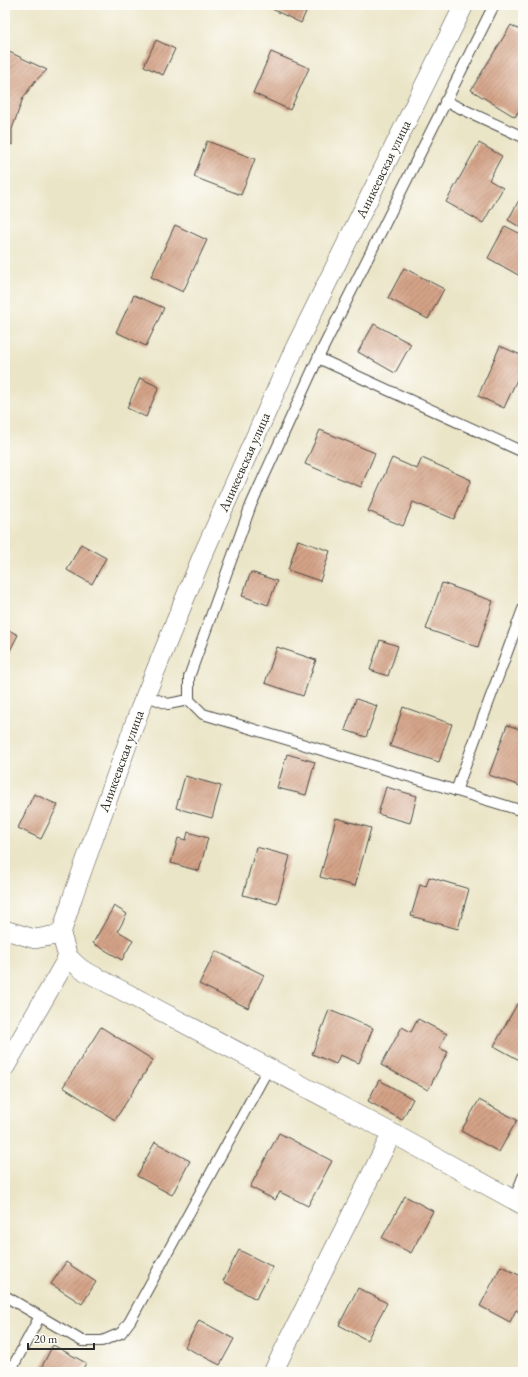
<svg xmlns="http://www.w3.org/2000/svg" width="528" height="1377" font-family="'EB Garamond',serif">
  <defs>
    <pattern id="building-hatch" width="6" height="6" patternUnits="userSpaceOnUse"><rect width="6" height="6" fill="#d4a387"/><path d="M-1 1l2-2M0 6l6-6M5 7l2-2" fill="none" stroke="#ac856f"/></pattern>
  </defs>
  <rect width="100%" height="100%" fill="#fdfcf7"/>
  <filter id="ink" filterUnits="userSpaceOnUse"><feTurbulence type="fractalNoise" baseFrequency=".025" numOctaves="2"/><feDisplacementMap in="SourceGraphic" scale="8" xChannelSelector="R" yChannelSelector="G"/><feConvolveMatrix kernelMatrix="1 2 1 2 8 2 1 2 1" color-interpolation-filters="sRGB"/></filter>
  <filter id="wash" filterUnits="userSpaceOnUse"><feTurbulence type="fractalNoise" baseFrequency=".012" numOctaves="4" result="noise"/><feDisplacementMap in="SourceGraphic" scale="16" xChannelSelector="R" yChannelSelector="G"/><feGaussianBlur stdDeviation="0.9" result="paint"/><feColorMatrix in="noise" values="0 0 0 0 0 0 0 0 0 0 0 0 0 0 0 0 0 1.4 0 .05"/><feComposite in="paint" operator="in"/></filter>
  <g filter="url(#wash)">
    <rect width="100%" height="100%" fill="#ebe5c8"/>
    <g id="blocks">
      <path fill="url(#building-hatch)" d="M274 5H309L301 23 272 9Z
        M511 25 523 32V103L515 117 471 90Z
        M156 40 175 49 163 75 144 66Z
        M5 50 47 70 35 81 23 98 12 129V145L5 141Z
        M271 52 309 68 290 110 253 93Z
        M207 141 255 159 241 195 194 177Z
        M479 143 502 156 489 180 503 188 483 223 446 202Z
        M523 193V229L508 220Z
        M175 225 207 240 183 292 151 277Z
        M505 226 523 235V270L520 276 488 258Z
        M404 268 444 289 428 319 388 298Z
        M134 295 164 308 146 346 116 332Z
        M374 324 411 344 395 373 358 352Z
        M500 346 523 356V366L504 408 478 396Z
        M140 378 159 387 146 417 127 408Z
        M320 430 375 453 361 487 305 464Z
        M392 458 417 469 422 458 471 480 454 519 413 502 403 526 368 511Z
        M298 540 330 551 320 581 288 570Z
        M81 544 106 558 92 584 67 570Z
        M251 572 277 581 268 605 242 596Z
        M442 583 493 601 478 647 426 629Z
        M5 628 18 635 5 660Z
        M380 640 398 646 388 676 370 670Z
        M277 647 316 660 303 696 265 683Z
        M356 699 377 706 366 737 345 730Z
        M403 707 452 724 439 762 390 746Z
        M507 725 523 730V787L489 775Z
        M287 754 315 762 306 795 277 788Z
        M185 776 221 786 212 818 176 808Z
        M386 787 417 796 410 823 378 814Z
        M34 794 58 805 41 839 18 828Z
        M336 818 371 828 355 886 320 877Z
        M188 832 208 838 199 871 171 863 178 838 186 840Z
        M256 847 290 856 277 904 243 895Z
        M429 877 469 889 458 929 411 916 420 885 426 887Z
        M114 906 127 914 118 931 133 940 122 960 93 943Z
        M216 951 264 975 248 1008 199 984Z
        M517 1004 523 1007V1062L494 1046Z
        M329 1010 373 1028 359 1063 340 1055 336 1064 312 1054Z
        M418 1019 447 1034 439 1048 448 1052 428 1090 381 1065 402 1027 411 1032Z
        M101 1027 153 1060 115 1120 63 1087Z
        M379 1080 413 1099 402 1120 368 1101Z
        M479 1100 517 1120 499 1152 461 1131Z
        M279 1133 332 1161 308 1206 280 1192 275 1200 250 1187Z
        M155 1142 190 1161 172 1195 137 1176Z
        M405 1196 433 1211 411 1253 382 1238Z
        M239 1250 273 1267 256 1299 223 1281Z
        M66 1262 96 1282 82 1304 51 1284Z
        M501 1266 523 1277V1314L516 1310 510 1322 480 1306Z
        M358 1288 387 1303 367 1340 339 1325Z
        M199 1320 234 1339 220 1365 185 1347Z
        M53 1345 86 1363 81 1372H39Z"/>
    </g>
  </g>
  <g filter="url(#ink)">
    <use href="#blocks" fill-opacity="0" stroke="#484743" stroke-width="1"/>
    <g fill="none" stroke-linecap="round" stroke-linejoin="round">
      <defs>
        <path id="lane" d="M494 5 318 358 251 505 189 677V700L203 714 523 811
          M445 101 523 137
          M318 358 523 452
          M145 695 168 704 189 700
          M456 791 523 609
          M514 1200 523 1177
          M5 1296 82 1341H102L121 1333 130 1321 269 1067
          M10 1372 40 1316"/>
        <path id="street" d="M5 930 35 939 61 934
          M61 934 73 896 140 709 201 559 294 350 464 5
          M61 934 68 957 81 969 392 1133 523 1205
          M5 1067 68 957
          M273 1372 392 1133"/>
      </defs>
      <use href="#lane" stroke="#484743" stroke-width="12"/>
      <use href="#street" stroke="#484743" stroke-width="20"/>
      <use href="#lane" stroke="#fff" stroke-width="10"/>
      <use href="#street" stroke="#fff" stroke-width="19"/>
    </g>
  </g>
  <g text-anchor="middle" dominant-baseline="central" stroke-width="3.5" stroke-linejoin="round" paint-order="stroke">
    <g font-size="14" fill="#2b2b2b" stroke="#fdfcf7">
      <text transform="translate(383 169) rotate(-64)">Аникеевская улица</text>
      <text transform="translate(244 462) rotate(-66)">Аникеевская улица</text>
      <text transform="translate(121 761) rotate(-70)">Аникеевская улица</text>
    </g>
  </g>
  <rect width="528" height="1377" fill="none" stroke="#fdfcf7" stroke-width="20"/>
  <path d="M28 1343v6h66v-6" fill="none" stroke="#2b2b2b" stroke-width="2"/>
  <text x="34" y="1343" font-size="12" fill="#2b2b2b" stroke="#fdfcf7" stroke-width="3" paint-order="stroke">20 m</text>
</svg>
